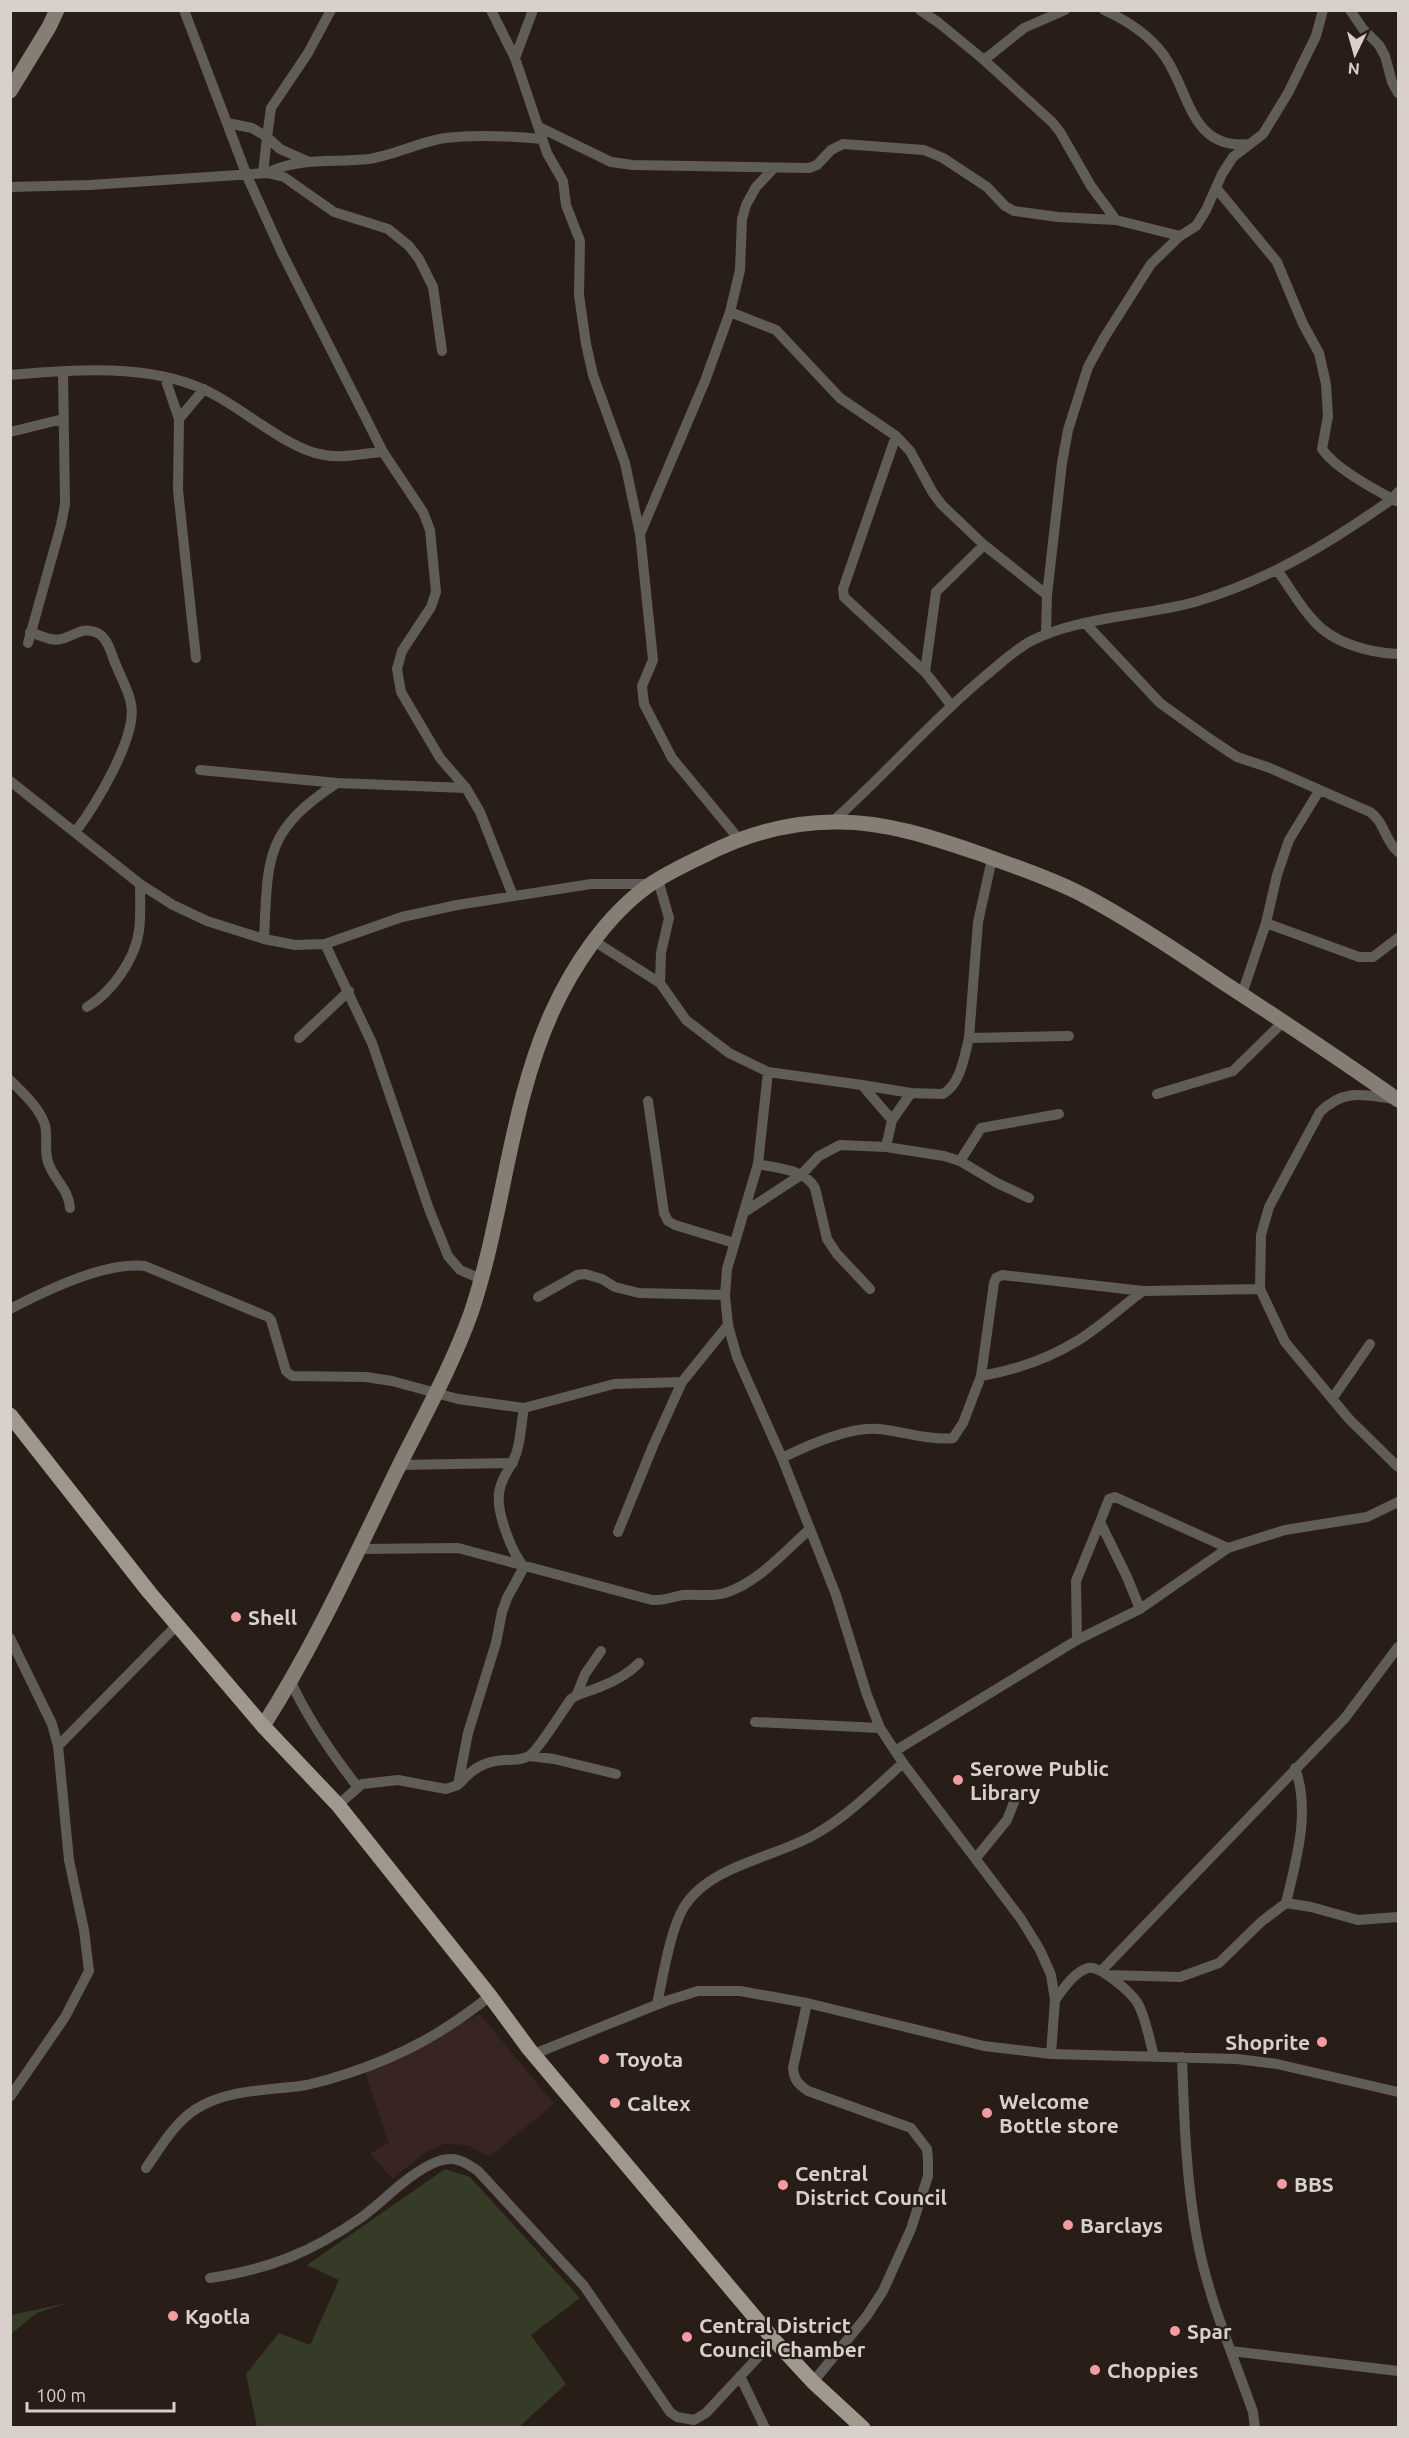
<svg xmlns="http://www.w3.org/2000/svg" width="1409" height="2438" font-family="Ubuntu,sans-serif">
  <rect width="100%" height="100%" fill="#291d18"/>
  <path fill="#382521" d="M480 2014 554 2104 489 2157 468 2145 445 2144 427 2151 392 2179 370 2153 389 2143 365 2072Z"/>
  <path fill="#353b27" d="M445 2169 470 2177 580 2298 531 2335 566 2384 519 2427H257L246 2374 279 2333 310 2345 339 2280 307 2265Z
    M67 2303 37 2313 11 2334V2315Z"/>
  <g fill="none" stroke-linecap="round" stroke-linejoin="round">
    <path stroke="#605c57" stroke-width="10" d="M184 10 247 176 282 253 383 452 423 512 430 530 436 592 431 607 402 651 397 669 401 692 440 758 466 788 480 812 513 896
      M491 10 515 58 547 153 563 181 566 205 580 241 579 295 586 344 593 375 625 463 640 534 653 660 642 686 644 704 672 758 738 838
      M920 10 939 23 984 60 1052 122 1060 132 1091 186 1116 220
      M1104 10C1126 20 1148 34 1163 54 1190 90 1189 150 1249 144
      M1350 10 1363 29 1379 45 1385 56 1392 82 1398 93
      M515 58 533 10
      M984 60 1024 28 1065 10
      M227 123 252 128 267 137 271 108 308 53 331 10
      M539 127 611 162 633 165 809 168 817 165 831 150 843 144 924 150 943 158 987 187 1005 206 1014 211 1058 217 1116 220 1180 236
      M267 137 280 149 307 161
      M269 172C301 157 334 163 369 159 395 155 419 142 445 138 477 134 510 136 542 139
      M263 173 267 137
      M10 187 90 185 267 173 284 177 334 212 388 229 409 246 419 259 433 287 442 351
      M1217 189 1277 262 1303 324 1319 353 1326 384 1328 416 1322 449C1336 469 1374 489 1396 501
      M730 312 776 330 840 398 896 436 910 451 933 493 942 505 984 545 1047 595
      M10 375C72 370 146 363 205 390 241 406 286 449 324 455 343 459 364 453 383 452
      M165 378 179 419 178 490 196 658
      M179 419 204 389
      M10 432 63 419
      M896 436 843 589 844 597 925 672 951 705
      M640 534 705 381 730 312 740 270 742 219 746 205 756 187 773 169
      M1277 570C1289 586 1299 605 1313 620 1332 643 1370 653 1398 654
      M1086 624 1160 703 1210 739 1237 757 1270 768 1370 812C1384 821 1385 841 1398 852
      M30 632C39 635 52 642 61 639 74 636 81 627 95 632 108 636 111 654 116 665 121 678 129 691 131 704 138 736 95 806 76 831
      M1046 634 1047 595 1062 463 1068 430 1088 367 1104 338 1151 264 1180 236 1196 226 1206 210 1222 174 1233 157 1263 134 1288 93 1316 36 1323 10
      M28 643 61 525 65 504 63 372
      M925 672 936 592 984 545
      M200 770 337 783 466 788
      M10 781 140 884 173 905 207 921 264 939 295 945 325 944 402 917 457 905 591 884H651
      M832 822C885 775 930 722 984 677 999 665 1014 650 1031 641 1077 617 1144 616 1195 602 1269 580 1330 543 1392 499L1398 492
      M658 880 669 918 661 953 660 983
      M1266 923 1359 957H1373L1398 938
      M264 939C268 858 264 831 337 783
      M594 941 660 983 686 1020 729 1053 768 1072 862 1085 892 1120
      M325 944 372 1043 429 1209 448 1256 460 1270 481 1279
      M1242 994 1266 923 1277 875 1289 840 1319 791
      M87 1007C111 993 135 960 139 931 141 916 140 900 140 884
      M299 1038 349 991
      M969 1038 978 922 992 859
      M768 1072 758 1164 727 1269 725 1295 728 1325 737 1357 782 1458 836 1595 867 1695 880 1728 903 1763 1021 1919 1040 1950 1051 1975 1055 2000 1051 2054
      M10 1080C23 1093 39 1107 45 1125 48 1136 44 1150 48 1162 53 1179 69 1189 70 1208
      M862 1085 911 1093 943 1094C961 1083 964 1057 969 1038L1069 1036
      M1157 1094 1233 1071 1283 1022
      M1394 1099C1363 1095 1345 1088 1320 1112L1269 1207 1261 1235 1260 1289 1285 1342 1349 1419 1398 1467
      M648 1101 664 1213 668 1221 675 1225 734 1243
      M886 1147 892 1120 911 1093
      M960 1161 981 1128 1059 1114
      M758 1164C776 1168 805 1169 815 1188L827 1239 837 1254 870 1289
      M746 1211 801 1175 819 1156 840 1145 886 1147 944 1156 960 1161 997 1183 1029 1198
      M538 1297 577 1275 585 1274 602 1279 615 1287 639 1293 725 1295
      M10 1309C47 1290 104 1262 145 1266L268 1317 271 1320 286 1371 292 1376 366 1377 392 1381 458 1399 524 1408 614 1384 682 1382 728 1325
      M981 1376C1015 1370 1048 1359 1077 1341 1100 1327 1121 1307 1143 1291
      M1332 1399 1370 1344
      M524 1408C521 1423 521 1440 516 1454 512 1466 503 1475 500 1488 494 1508 511 1551 524 1567
      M782 1458C808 1445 850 1426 879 1429 901 1431 932 1441 953 1438L963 1423 981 1376 994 1283 996 1278 1002 1275 1143 1291 1260 1289
      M400 1465 513 1463
      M618 1532 653 1446 682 1382
      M360 1549 458 1548 652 1600C664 1601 672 1597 683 1595 697 1594 712 1597 725 1593 759 1582 785 1551 810 1529
      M1140 1609 1127 1577 1100 1522 1109 1499 1115 1497 1228 1548
      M10 1638 52 1724 58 1746 69 1860 84 1930 89 1971 65 2017 10 2097
      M1077 1640 1076 1581 1100 1522
      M291 1682C308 1719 332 1754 357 1786
      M577 1694 585 1674 601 1651
      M755 1722 880 1728
      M58 1746 178 1624
      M895 1751 1077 1640 1140 1609 1228 1548 1285 1530 1367 1517 1398 1502
      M529 1756 554 1759 616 1774
      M460 1783C473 1768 485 1761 505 1760 513 1760 522 1760 529 1756 538 1751 563 1710 571 1699 580 1692 592 1691 602 1686 615 1681 629 1673 639 1663
      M338 1805 362 1784 398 1780 446 1789 458 1785 468 1733 496 1643 502 1612 507 1598 524 1567
      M976 1858 1007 1820 1016 1797
      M1286 1903C1296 1860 1311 1812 1295 1768
      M1102 1970 1345 1718 1398 1647
      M1108 1975 1180 1977 1219 1963 1261 1922 1286 1903 1311 1907 1358 1920 1398 1917
      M1055 2000C1064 1988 1073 1973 1088 1968 1100 1965 1130 1992 1137 2002 1146 2017 1149 2039 1154 2056
      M807 2003 793 2068C794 2080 798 2084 808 2091L911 2128 927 2149 928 2160V2176L911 2229 883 2291 866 2317 813 2382
      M657 2004C663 1977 670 1930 684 1907 709 1866 773 1858 814 1835 847 1817 875 1788 903 1763
      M534 2054 666 2001 698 1991H740L807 2003 984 2046 1051 2054 1237 2059 1277 2064 1398 2092
      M1182 2057C1184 2117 1186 2179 1197 2238 1208 2298 1233 2355 1253 2412L1255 2428
      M146 2168C161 2147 174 2123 196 2109 229 2088 270 2091 307 2085 320 2082 334 2078 346 2074 402 2056 445 2032 490 1996
      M210 2278C270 2269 312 2252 362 2217 386 2199 408 2174 436 2162 453 2155 464 2161 478 2171L584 2286 670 2412 677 2417 694 2420 706 2413 774 2340
      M1231 2351 1398 2371
      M740 2376 765 2428"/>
    <path stroke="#857e75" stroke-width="15" d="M10 91 49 27 57 10
      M263 1726C316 1643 356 1554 399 1466 424 1416 452 1366 471 1313 504 1215 509 1107 552 1012 573 966 606 916 648 886 665 874 684 865 703 856 746 834 790 821 839 822 887 822 934 838 978 853 1013 866 1051 878 1085 896 1132 921 1177 951 1221 981 1281 1020 1340 1059 1398 1100"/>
    <path stroke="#a1988d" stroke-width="15" d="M10 1415 149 1592 263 1726 338 1805 490 1996 529 2049 774 2340 813 2382 863 2428"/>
  </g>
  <g fill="#f49aa1" stroke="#291d18" stroke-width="2">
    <circle cx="236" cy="1617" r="6"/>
    <circle cx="958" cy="1780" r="6"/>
    <circle cx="1322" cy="2042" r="6"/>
    <circle cx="604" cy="2059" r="6"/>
    <circle cx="615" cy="2103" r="6"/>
    <circle cx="987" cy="2113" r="6"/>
    <circle cx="1282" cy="2184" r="6"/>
    <circle cx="783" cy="2185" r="6"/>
    <circle cx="1068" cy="2225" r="6"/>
    <circle cx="173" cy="2316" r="6"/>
    <circle cx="1175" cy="2331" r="6"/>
    <circle cx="687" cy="2337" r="6"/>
    <circle cx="1095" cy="2370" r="6"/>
  </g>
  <g text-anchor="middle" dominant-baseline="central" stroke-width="4.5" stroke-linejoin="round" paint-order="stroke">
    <g font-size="21" font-weight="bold" fill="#d9d0cc" stroke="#291d18" text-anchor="start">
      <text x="248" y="1617">Shell</text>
      <text x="970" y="1768">Serowe Public<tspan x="970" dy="24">Library</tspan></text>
      <text x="1310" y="2042" text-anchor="end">Shoprite</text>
      <text x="616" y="2059">Toyota</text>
      <text x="999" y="2101">Welcome<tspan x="999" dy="24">Bottle store</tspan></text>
      <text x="627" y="2103">Caltex</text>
      <text x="795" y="2173">Central<tspan x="795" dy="24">District Council</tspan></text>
      <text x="1294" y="2184">BBS</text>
      <text x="1080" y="2225">Barclays</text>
      <text x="185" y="2316">Kgotla</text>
      <text x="699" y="2325">Central District<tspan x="699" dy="24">Council Chamber</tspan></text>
      <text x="1187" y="2331">Spar</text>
      <text x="1107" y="2370">Choppies</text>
    </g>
  </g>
  <rect width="1409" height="2438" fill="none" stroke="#d9d0cc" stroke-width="24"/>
  <g transform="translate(1355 54) rotate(185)" stroke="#291d18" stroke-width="4.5" paint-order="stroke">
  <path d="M0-4.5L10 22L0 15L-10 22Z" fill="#d9d0cc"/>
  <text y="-9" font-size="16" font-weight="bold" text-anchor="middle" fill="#d9d0cc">N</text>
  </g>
  <path d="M27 2402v9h147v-9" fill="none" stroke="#d9d0cc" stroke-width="3"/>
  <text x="36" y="2402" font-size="18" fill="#d9d0cc" stroke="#291d18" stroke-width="4.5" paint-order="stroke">100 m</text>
</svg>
